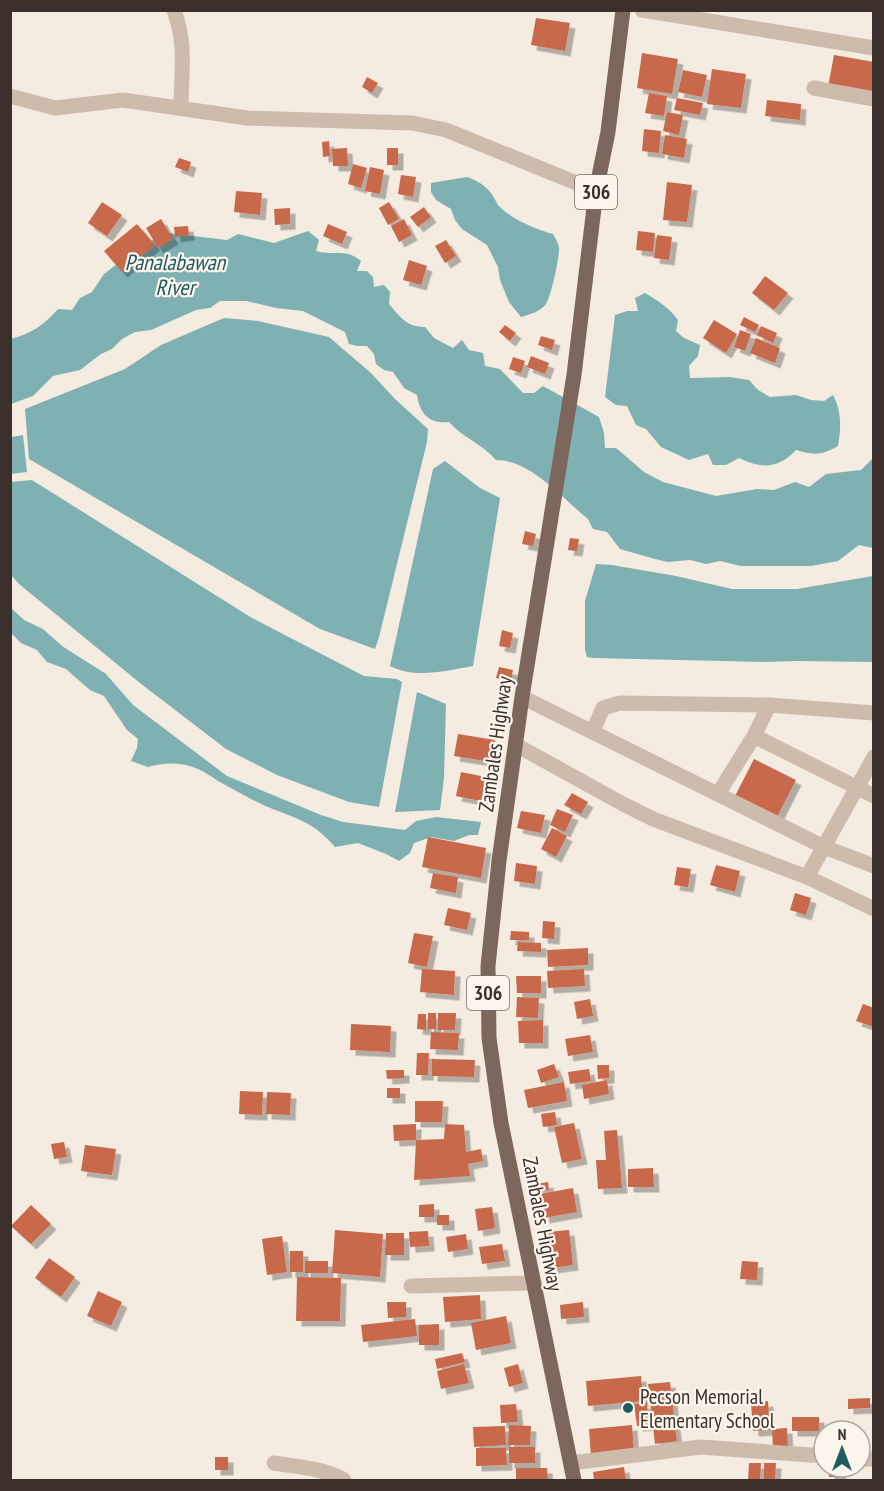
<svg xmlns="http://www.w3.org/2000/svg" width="884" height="1491" font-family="'PT Sans Narrow',sans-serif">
  <defs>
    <filter id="shadow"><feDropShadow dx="5.5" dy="5.5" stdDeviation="0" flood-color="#0004"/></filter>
  </defs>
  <rect width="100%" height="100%" fill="#f4ebe1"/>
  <path fill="#7fb0b2" d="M467 177C478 181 487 186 493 196 495 199 496 202 498 205 511 219 535 229 553 234 555 238 558 242 559 247 560 255 551 297 546 304 541 311 529 315 521 317L509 302 500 280 498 267 487 245 462 229 455 220 451 209 436 200 431 192V183Z
    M308 231 319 240 316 251C332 256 347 248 361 261L357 271H367L373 277 374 287 384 285 390 292 389 304C401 318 407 327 425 327L434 338 453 348 462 340 469 350 483 353 485 366 500 369 523 393H534L543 386 599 417 604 433 605 448H616L644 472 663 482 716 496 757 489 774 490 795 482 809 487 826 474 861 470 873 458V548L859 545 838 561 811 566H741L720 561 706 564 690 560 668 562 655 559 620 549 607 532 593 529 588 519C562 498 531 460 496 460 481 443 462 437 449 422 429 424 420 414 417 395L404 388 393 372 384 370 376 364 374 354 367 346H357L349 344 345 332 303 311 276 308 246 301H220L210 308 196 310 151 330 135 332 122 339 112 349 101 354 80 370 53 376 33 396 11 404 10 339C31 334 44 325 58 309L72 310 80 298 92 292 104 274 117 264 142 245 168 233 227 240 238 234 274 243Z
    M645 293C659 301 669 308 678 320L676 331 684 338 700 345 698 356 689 366 690 378 730 377 749 380 758 390 770 397 796 395 811 400 824 401 833 395C842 412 841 428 838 446 820 456 814 455 796 450 778 469 761 469 739 458L726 465H713L708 454 689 460 661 447 646 429 636 425 627 406 616 405 605 397 615 315 627 311H638L635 298Z
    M224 318 258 321 329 337 371 373 395 399 428 429 427 442 379 637 375 649 320 629 29 459 25 409 125 369 161 345Z
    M23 435 27 472 11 474V437Z
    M445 461 480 488 500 498 473 666C445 671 416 679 390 666L433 469Z
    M32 480 252 618 364 676 397 679 402 682 379 807 349 802 277 775 226 749 140 683 19 584 11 575V482Z
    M596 564 612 565 676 576 732 589H797L873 576V662L797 661 765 662 593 658 587 657 585 650V601Z
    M10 607 24 620 43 629 62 646 106 674 133 705 227 776 321 815 343 822 405 830 416 821 436 817 481 822 478 835H469L454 841 431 837 414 843 410 853 399 861 386 854 358 843 335 847C308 815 284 817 251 799 240 793 229 787 218 781 212 777 205 772 198 769 182 762 164 762 148 767L131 761 137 748 138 739 127 730 104 696 90 690 66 669 47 662 37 650 21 643 11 633Z
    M417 692 446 704 444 778 440 810 395 812Z"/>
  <path fill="#c8694b" filter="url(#shadow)" d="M536 18 570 23 565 51 531 45Z
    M642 53 678 59 672 94 637 88Z
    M834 55 874 62 873 94 828 87Z
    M712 69 746 74 741 108 707 104Z
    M683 70 707 75 702 97 678 92Z
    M367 77 378 83 372 93 362 87Z
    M649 93 667 96 664 116 645 113Z
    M677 98 703 103 700 115 674 110Z
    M767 100 801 104 800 120 765 116Z
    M667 112 683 115 679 135 663 131Z
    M644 129 661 131 659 153 642 151Z
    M665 135 687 139 684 158 662 154Z
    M329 141 330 156 323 157 322 142Z
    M347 148 348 166H333L332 149Z
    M387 148H398V165H387Z
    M179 158 191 162 188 172 175 167Z
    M353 164 367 168 361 188 348 184Z
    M370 167 384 170 380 194 365 191Z
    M401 175 416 177 413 197 398 194Z
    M667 182 692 185 687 222 663 220Z
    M236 191 262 193 260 215 234 212Z
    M102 202 122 215 107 236 88 223Z
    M389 202 399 219 388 225 379 208Z
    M424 207 431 217 418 227 410 217Z
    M290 208V224L275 225 274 209Z
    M161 219 173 239 158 248 146 228Z
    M404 219 412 235 399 242 391 226Z
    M137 224 155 245 122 272 104 251Z
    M328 224 347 232 342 244 323 236Z
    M188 226 189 235 175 237 174 227Z
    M638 231 655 233 653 252 636 250Z
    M657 235 672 237 669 260 654 258Z
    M446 240 456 256 445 263 435 246Z
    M409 260 427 266 421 285 403 280Z
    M765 276 788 293 774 310 752 293Z
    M744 317 759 325 755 332 740 325Z
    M714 320 737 334 726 353 703 338Z
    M505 325 516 333 510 341 499 332Z
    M761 326 777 333 773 343 757 335Z
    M740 330 751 334 745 351 734 347Z
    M541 336 555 340 552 350 538 345Z
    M756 338 780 348 775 363 750 353Z
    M531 356 549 363 545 374 527 367Z
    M513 357 525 361 521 373 509 369Z
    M525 531 536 534 533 546 522 544Z
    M570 538 579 539 577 551 568 550Z
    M502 630 513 633 510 648 499 646Z
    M499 667 513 670 511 681 496 678Z
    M458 734 495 740 492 762 454 756Z
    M754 759 796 780 777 817 735 796Z
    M461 772 486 777 481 801 456 796Z
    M572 793 588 802 581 814 564 805Z
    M557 809 573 815 565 832 550 825Z
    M521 811 545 815 541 833 517 828Z
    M552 828 567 836 556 857 541 849Z
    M428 837 486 848 481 878 422 867Z
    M516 863 537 866 535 884 514 881Z
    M716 865 740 871 735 892 710 885Z
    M677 867 691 869 688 887 674 885Z
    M433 873 458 877 456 893 430 888Z
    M795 893 811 898 806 915 790 910Z
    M448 908 471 913 467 930 444 925Z
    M543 921 555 922 554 939 542 938Z
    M511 931 529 932V940H510Z
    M414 933 433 936 427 967 408 963Z
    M518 942 541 943V952L517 951Z
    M588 948V965L548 967 547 950Z
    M422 969 455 971 454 995 420 992Z
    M584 969 585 986 548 988 547 971Z
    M516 976H541V993H517Z
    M517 997 539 998 538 1018 516 1017Z
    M590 999 593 1016 577 1019 574 1002Z
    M863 1004 874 1008V1027L856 1021Z
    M428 1013H436V1029H428Z
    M438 1013H456L455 1030H438Z
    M418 1014H426V1030L417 1029Z
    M543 1020V1043H519L518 1021Z
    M351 1024 391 1026 390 1052 350 1050Z
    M431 1032 459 1033 458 1050 430 1049Z
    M590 1035 593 1052 568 1056 565 1039Z
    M417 1053H429L428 1075H416Z
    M432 1059 475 1060 474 1077 432 1076Z
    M554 1064 559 1077 541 1083 537 1070Z
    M597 1065H609V1078L598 1079Z
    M589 1069 591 1081 570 1084 568 1072Z
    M386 1070H404V1078L387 1079Z
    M607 1080 609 1094 584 1099 582 1085Z
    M564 1082 567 1101 528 1108 524 1090Z
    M387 1088H400V1098H387Z
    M240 1091 263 1092 262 1115 239 1114Z
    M267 1092 291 1093 290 1115 266 1114Z
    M415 1101H443L442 1122H415Z
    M555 1112 557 1125 543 1127 541 1114Z
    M574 1123 582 1159 562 1163 554 1127Z
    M416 1124V1140L394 1141 393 1125Z
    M445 1124 464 1125 466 1152 481 1149 483 1161 468 1164 470 1176 414 1180 416 1140 444 1139Z
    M617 1130 622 1188 598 1189 596 1160H606L604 1131Z
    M64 1142 67 1157 54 1159 51 1144Z
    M85 1145 116 1149 112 1175 81 1171Z
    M653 1168 654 1187H628V1169Z
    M548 1182 549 1190 538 1192 536 1184Z
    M573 1188 577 1212 544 1218 540 1194Z
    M434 1204V1217H419V1205Z
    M31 1205 51 1224 31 1244 11 1226Z
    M492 1207 495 1228 478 1231 475 1209Z
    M437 1215H449V1225H437Z
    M335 1230 383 1234 380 1277 332 1273Z
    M569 1230 573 1265 552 1268 547 1232Z
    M428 1231 429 1246 410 1247 409 1232Z
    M386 1233H404V1255H385Z
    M466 1234 468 1249 448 1252 446 1237Z
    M282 1236 287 1272 267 1275 262 1239Z
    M502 1244 505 1261 482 1264 479 1247Z
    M290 1251H303V1272H290Z
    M49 1258 75 1277 61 1297 35 1278Z
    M305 1261H328V1273H305Z
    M742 1261 758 1262 757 1280 740 1279Z
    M297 1277 341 1278 340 1321H296Z
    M98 1291 122 1302 111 1326 87 1316Z
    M480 1295 481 1319 445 1322 443 1297Z
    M387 1302H406V1317L388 1318Z
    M583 1302 584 1317 561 1319 560 1305Z
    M506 1316 511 1343 476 1350 471 1323Z
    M415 1319 417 1336 363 1342 361 1325Z
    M439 1324V1345H419V1325Z
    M462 1353 465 1362 437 1369 435 1359Z
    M464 1364 469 1383 441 1389 437 1371Z
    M518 1364 523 1383 509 1387 504 1368Z
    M641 1376 643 1401 588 1406 586 1381Z
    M670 1382 677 1441 655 1444 648 1384Z
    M870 1398V1408L848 1409V1399Z
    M768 1401 770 1430 753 1431 751 1403Z
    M647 1403 649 1425 637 1426 634 1404Z
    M516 1404 518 1422 501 1423 500 1405Z
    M792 1417H819V1431H792Z
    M509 1425 531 1426 530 1445H508Z
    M632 1425 634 1452 591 1456 589 1429Z
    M505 1426 506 1445 474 1447 473 1427Z
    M787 1428 788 1447 773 1448 772 1429Z
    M509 1447H535V1463H509Z
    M476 1448H506L507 1465 476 1466Z
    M215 1457H228V1470H215Z
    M749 1463H761L760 1480H748Z
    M764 1463H776L775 1480H764Z
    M624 1467 626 1480H594L593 1472Z
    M829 1467H840L841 1477H829Z
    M516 1468H547L548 1480H516Z"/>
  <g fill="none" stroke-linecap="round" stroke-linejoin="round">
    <path stroke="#cdbbac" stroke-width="15" d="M174 10C187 46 181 72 181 108
      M642 10 874 48
      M814 88 874 99
      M10 96 55 108 123 100 247 118 412 123 446 130 596 191
      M522 697 824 847 874 866
      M593 731 603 708 620 703 769 705 874 713
      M754 736 874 796
      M516 745 623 804 653 819 807 877 874 909
      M718 794 754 736 769 705
      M807 877 874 757
      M411 1286 533 1283
      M860 1459H874
      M274 1463C298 1467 324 1468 344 1480
      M571 1463 701 1447 824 1456"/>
    <path stroke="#7d675c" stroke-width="15" d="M574 1480 501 1123 489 1038 488 966 499 861 522 697 574 375 596 191 608 132 623 10"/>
  </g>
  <circle fill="#1f5a5e" stroke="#fbf5ee" stroke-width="2" cx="628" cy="1408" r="6"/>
  <g text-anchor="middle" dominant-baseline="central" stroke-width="4.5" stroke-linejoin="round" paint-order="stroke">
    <g fill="#fbf5ee" stroke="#756b66" stroke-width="1.5">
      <rect x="575" y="175" width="42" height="34" rx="4.5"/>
      <rect x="467" y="976" width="42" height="34" rx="4.5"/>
    </g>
    <g font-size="20" font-weight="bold" fill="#3b302b">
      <text x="596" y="192">306</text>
      <text x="488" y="993">306</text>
    </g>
    <g font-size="21" fill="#3b302b" stroke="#fbf5ee">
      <text transform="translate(495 744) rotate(-82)">Zambales Highway</text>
      <text transform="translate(543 1224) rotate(79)">Zambales Highway</text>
    </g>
    <g font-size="21" fill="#3b302b" stroke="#fbf5ee" text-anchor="start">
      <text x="640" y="1396">Pecson Memorial<tspan x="640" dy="24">Elementary School</tspan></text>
    </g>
    <g font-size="22" font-style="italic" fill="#1f5a5e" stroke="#fbf5ee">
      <text x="175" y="262">Panalabawan<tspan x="175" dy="25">River</tspan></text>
    </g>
  </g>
  <rect width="884" height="1491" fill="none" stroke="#3b302b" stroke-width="24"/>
  <g transform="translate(842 1449)"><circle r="28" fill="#fbf5ee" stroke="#aea6a0" stroke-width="1.5"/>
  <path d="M0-4.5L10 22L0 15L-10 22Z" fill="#1f5a5e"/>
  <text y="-9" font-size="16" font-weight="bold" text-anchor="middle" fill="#3b302b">N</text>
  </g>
</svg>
